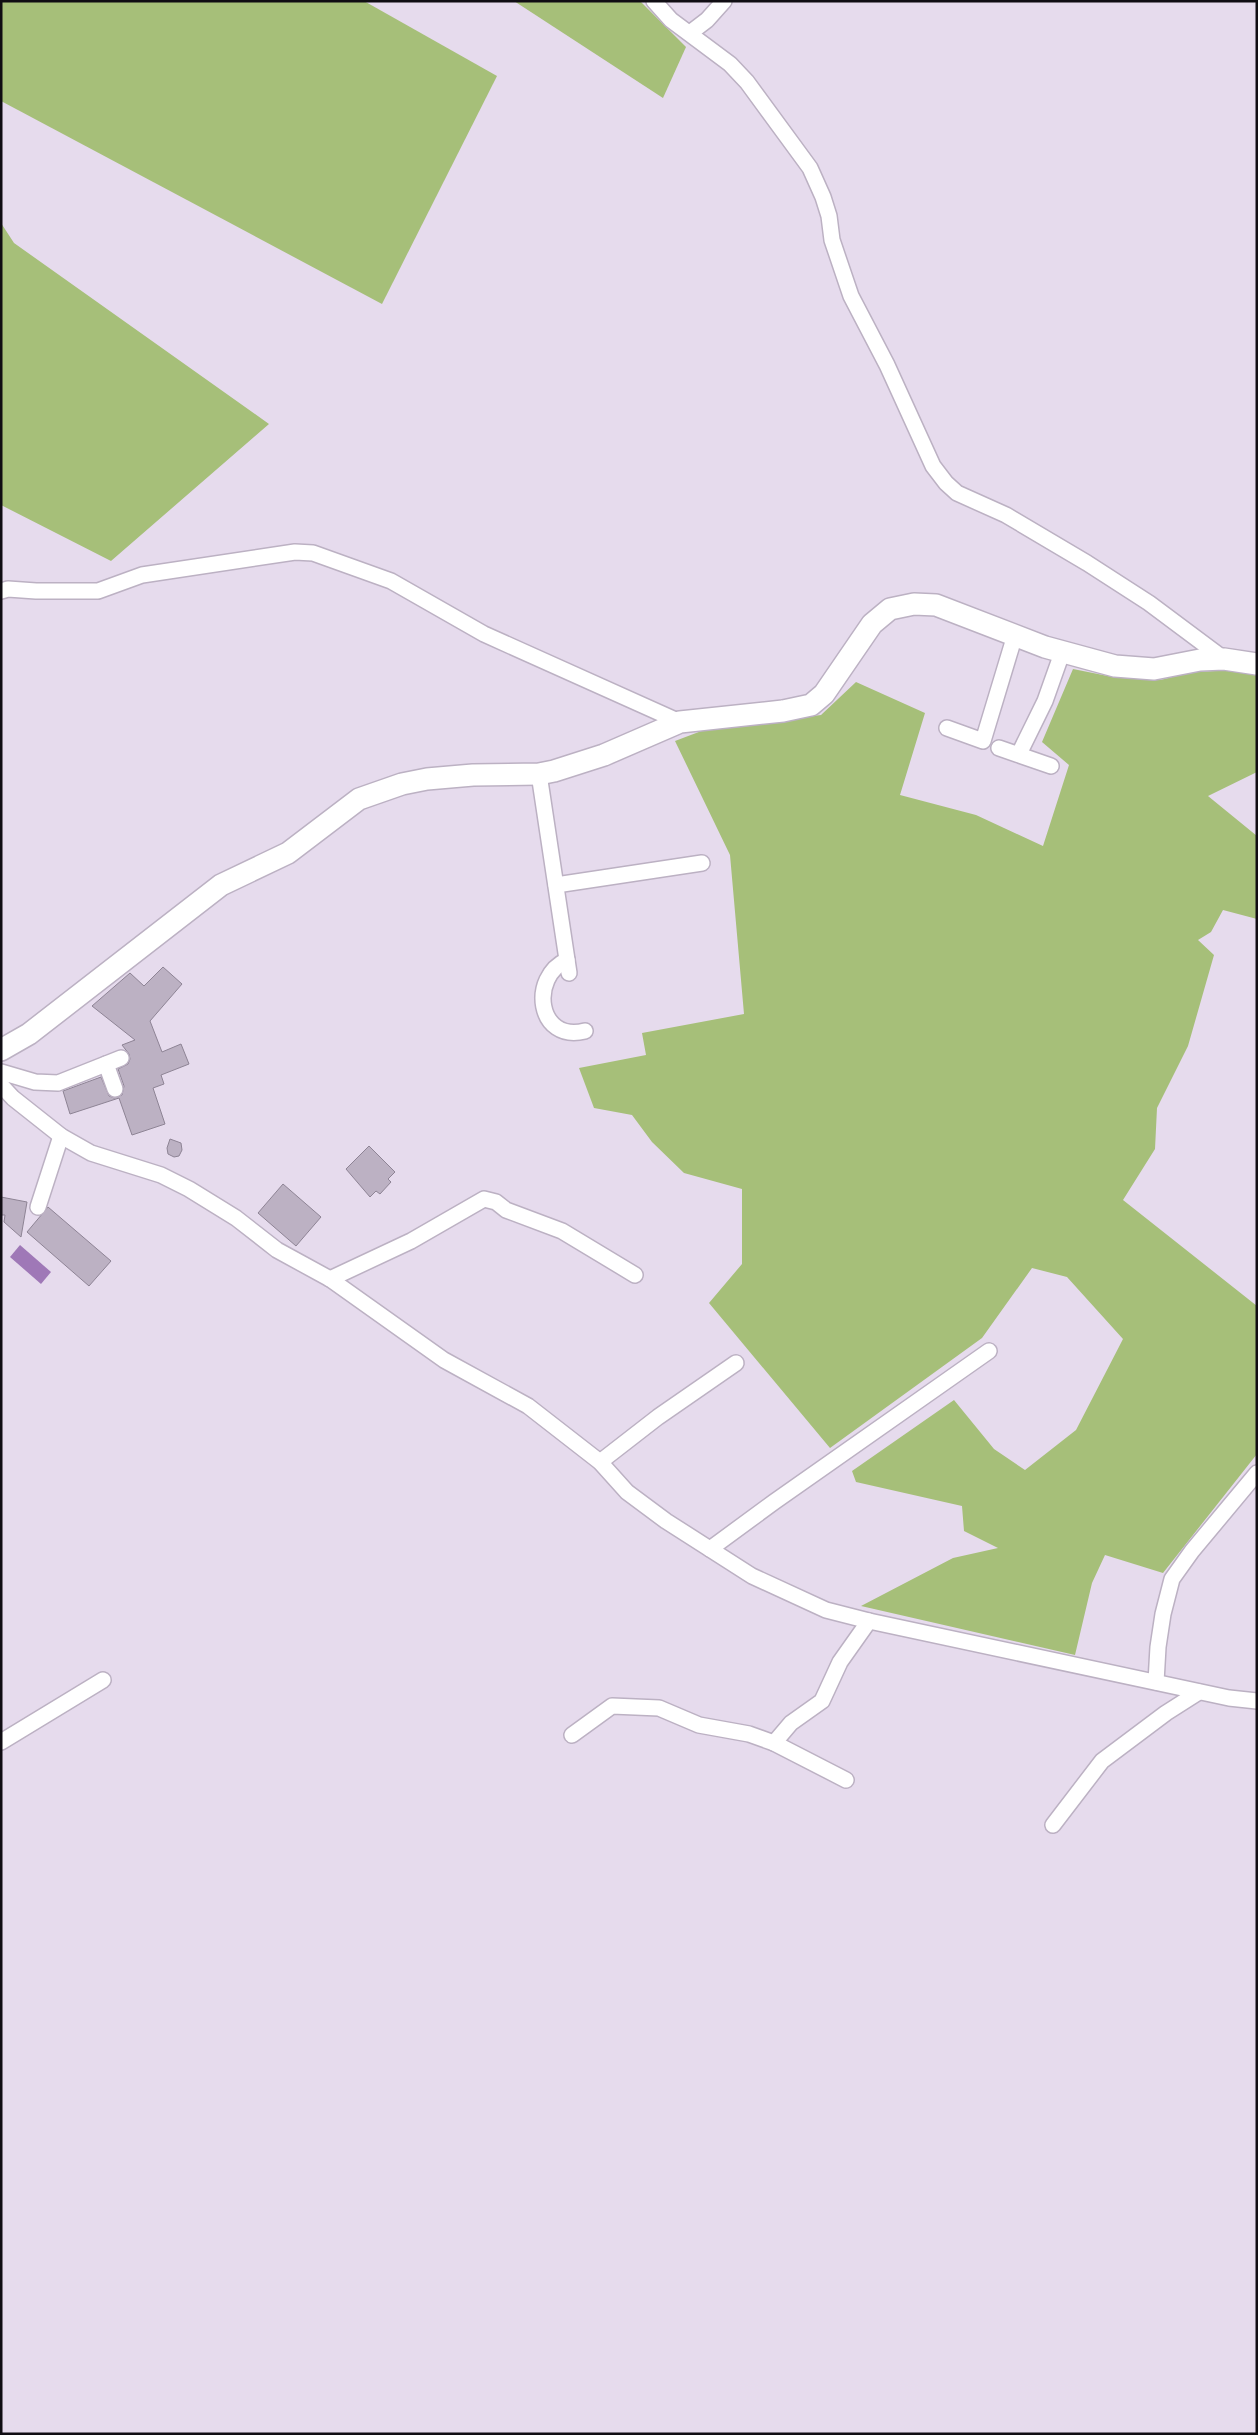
<svg xmlns="http://www.w3.org/2000/svg" width="1258" height="2435" font-family="Roboto,sans-serif">
<rect width="100%" height="100%" fill="#e6dbed"/>
<g fill="#a6bf79">
<polygon points="1,1 364,1 497,76 382,304 1,101"/>
<polygon points="514,1 640,1 686,47 663,98"/>
<polygon points="1,223 14,243 269,424 111,561 1,505"/>
<polygon points="1073,669 1113,677 1160,680 1193,672 1237,670 1257,674 1257,772 1208,796 1257,836 1257,919 1223,910 1211,932 1198,940 1214,955 1188,1046 1157,1108 1155,1149 1123,1200 1257,1306 1257,1454 1163,1573 1105,1555 1092,1583 1075,1655 861,1606 953,1558 998,1548 964,1531 962,1506 856,1482 852,1471 954,1400 994,1449 1025,1470 1076,1430 1123,1339 1067,1277 1032,1268 982,1338 830,1448 709,1303 742,1264 742,1189 684,1173 652,1142 632,1115 594,1108 579,1068 646,1055 642,1033 744,1014 730,855 675,741 704,730 821,715 856,682 925,713 900,795 976,815 1043,846 1069,765 1042,742"/>
</g>
<polygon fill="#9f78b7" points="20,1245 51,1272 41,1284 10,1257"/>
<g fill="#bcb1c3" stroke="#8e8495">
<polygon points="163,967 182,984 150,1021 162,1052 181,1044 189,1064 161,1075 164,1084 153,1088 165,1124 132,1135 119,1098 70,1114 63,1091 101,1077 109,1096 114,1098 122,1095 124,1086 118,1069 128,1064 130,1059 129,1054 122,1045 135,1040 92,1006 130,973 144,986"/>
<polygon points="170,1139 181,1143 182,1150 179,1156 174,1157 168,1154 167,1148"/>
<polygon points="369,1146 395,1172 388,1179 391,1182 380,1194 376,1191 370,1197 346,1169"/>
<polygon points="283,1184 321,1217 296,1246 258,1213"/>
<polygon points="1,1197 27,1202 21,1237 4,1222 5,1215 1,1215"/>
<polygon points="48,1207 111,1261 89,1286 27,1232"/>
</g>
<g fill="none" stroke-linecap="round" stroke-linejoin="round">
<defs>
<g id="street">
<polyline points="654,1 671,20 730,64 747,82 810,168 823,197 829,216 832,240 851,296 887,365 933,466 946,483 957,493 1006,515 1087,563 1149,603 1224,659"/>
<polyline points="690,33 707,20 724,1"/>
<polyline points="1,591 8,589 36,591 98,591 142,575 295,552 313,553 391,581 484,634 680,722"/>
<polyline points="947,728 983,741 1015,635"/>
<polyline points="999,748 1051,766"/>
<polyline points="1019,754 1045,701 1062,653"/>
<polyline points="539,774 569,973"/>
<polyline points="556,885 702,863"/>
<path d="M567,960C529,977 537,1043 585,1031"/>
<polyline points="106,1064 115,1089"/>
<polyline points="1,1072 35,1082 58,1083 121,1058"/>
<polyline points="1,1085 13,1098 61,1136 91,1153 161,1175 189,1189 236,1218 277,1250 330,1279 444,1360 528,1406 600,1462 627,1492 666,1521 752,1576 826,1610 869,1621 1229,1698 1257,1701"/>
<polyline points="38,1207 61,1136"/>
<polyline points="330,1279 411,1241 484,1199 496,1202 506,1210 562,1231 635,1275"/>
<polyline points="600,1462 658,1417 736,1363"/>
<polyline points="710,1549 774,1502 989,1351"/>
<polyline points="1156,1682 1158,1647 1163,1614 1172,1579 1192,1551 1257,1473"/>
<polyline points="572,1735 612,1706 659,1708 699,1725 749,1734 774,1743"/>
<polyline points="1,1742 103,1680"/>
<polyline points="846,1780 774,1743 791,1723 822,1701 840,1662 869,1621"/>
<polyline points="1053,1825 1102,1761 1166,1713 1199,1692"/>
</g>
<polyline id="secondary" points="1,1050 29,1034 221,885 288,853 359,799 402,784 427,779 473,775 539,774 554,771 604,755 680,722 783,711 811,705 824,694 872,624 890,609 914,604 936,605 1045,647 1115,666 1154,669 1200,660 1224,659 1257,664"/>
</defs>
<use href="#street" stroke="#bcb1c3" stroke-width="18"/>
<use href="#secondary" stroke="#bcb1c3" stroke-width="24"/>
<use href="#street" stroke="#fff" stroke-width="15"/>
<use href="#secondary" stroke="#fff" stroke-width="21"/>
</g>
<rect width="1258" height="2435" fill="none" stroke="#100d13" stroke-width="5"/>
</svg>
